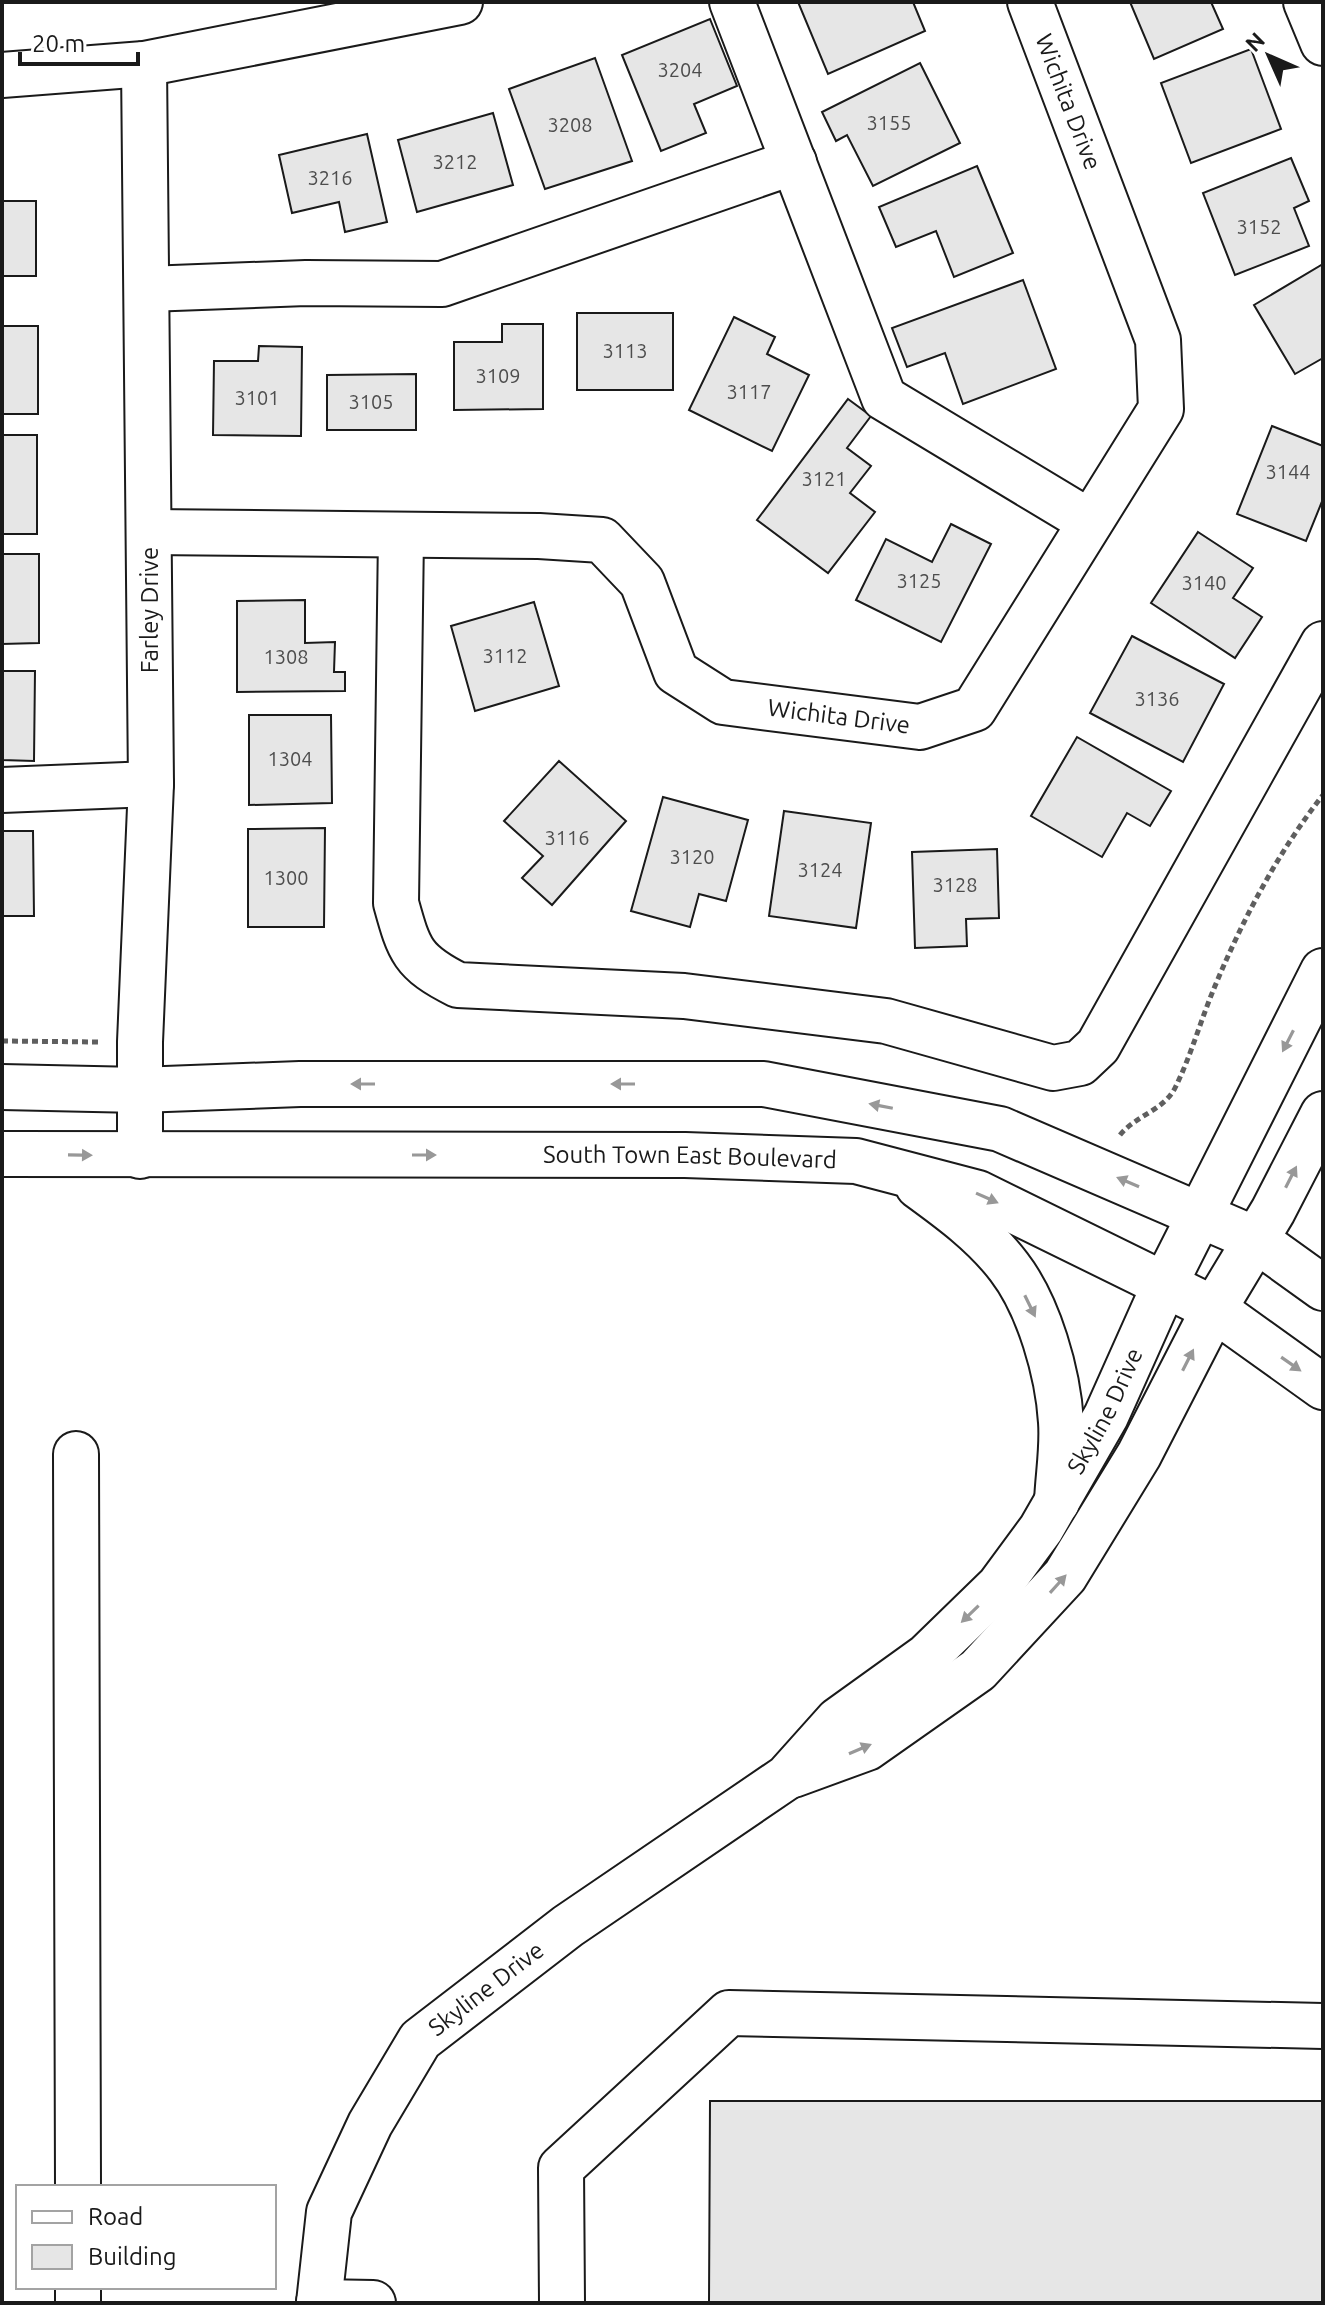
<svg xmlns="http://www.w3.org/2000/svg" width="1325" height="2305" font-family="Ubuntu,sans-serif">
<rect width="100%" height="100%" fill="#fff"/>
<g fill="#e6e6e6" stroke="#1a1a1a" stroke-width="2">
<polygon points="798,2 913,2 925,31 828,74"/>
<polygon points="1130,2 1211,2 1223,29 1154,59"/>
<polygon points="710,19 737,86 694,104 706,133 661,151 622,55"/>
<polygon points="1251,49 1281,129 1191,163 1161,83"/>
<polygon points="595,58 632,161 545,189 509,89"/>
<polygon points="920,63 960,143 873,186 847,135 836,141 822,112"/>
<polygon points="493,113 513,185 417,212 398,140"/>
<polygon points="367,134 387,222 345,232 339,202 292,213 279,155"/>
<polygon points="1291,158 1309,201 1294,208 1309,246 1235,275 1203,193"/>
<polygon points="977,166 1013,253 954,277 936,231 896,247 879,207"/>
<rect x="2" y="201" width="34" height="75"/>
<polygon points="1323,264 1323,358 1295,374 1254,305"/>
<polygon points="1023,280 1056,369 963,404 945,353 907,367 892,328"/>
<rect x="577" y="313" width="96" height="77"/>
<polygon points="734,317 775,337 767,354 809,375 772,451 689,410"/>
<polygon points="502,324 543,324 543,409 454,410 454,342 502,342"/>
<rect x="2" y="326" width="36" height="88"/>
<polygon points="259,346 302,347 301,436 213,435 214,361 258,361"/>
<polygon points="416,374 416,430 327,430 327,375"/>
<polygon points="848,399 871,416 847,448 871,466 850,493 875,512 828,573 757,520"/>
<polygon points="1272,426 1323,446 1323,499 1306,541 1237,514"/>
<rect x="2" y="435" width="35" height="99"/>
<polygon points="951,524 991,544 941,642 856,600 886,539 932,562"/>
<polygon points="1198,532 1253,568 1233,598 1262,617 1235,658 1151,603"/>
<polygon points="2,554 39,554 39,643 2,644"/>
<polygon points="305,600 305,643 335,642 334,672 345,672 345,691 237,692 237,601"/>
<polygon points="534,602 559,686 475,711 451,626"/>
<polygon points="1132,636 1224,684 1183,762 1090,713"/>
<polygon points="2,671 35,671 34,761 2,760"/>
<polygon points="249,715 331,715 332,803 249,805"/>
<polygon points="1077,737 1171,791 1150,826 1127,813 1102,857 1031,816"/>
<polygon points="559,761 626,821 552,905 522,878 543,856 504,821"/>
<polygon points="663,797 748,820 726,901 699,894 690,927 631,911"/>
<polygon points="784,811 871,823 856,928 769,916"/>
<polygon points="325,828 324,927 248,927 248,829"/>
<polygon points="2,831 33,831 34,916 2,916"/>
<polygon points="997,849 999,918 966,919 967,946 915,948 912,852"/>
<polygon points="710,2101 1323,2101 1323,2303 709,2303"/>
</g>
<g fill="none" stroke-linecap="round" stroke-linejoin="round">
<defs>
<g id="minor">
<polyline points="732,2 884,398 1090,522"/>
<polyline points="1306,2 1323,43"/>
<polyline points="2,75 144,64 460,2"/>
<polyline points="147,289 306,283 442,284 794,162"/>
<path id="s1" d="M149,532L539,536L602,540L642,582L676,672L723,702L920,727L974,709L1161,409L1158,340L1030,2"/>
<path d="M401,535L396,903C409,950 412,962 458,985L684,996L886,1021L1053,1068L1080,1063L1098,1046L1323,644"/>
<polyline points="2,790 151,784"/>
<polyline points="140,1156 140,1042 151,784 144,64"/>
<polyline points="76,1454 78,2187"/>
<polyline points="793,1775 867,1748 978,1670 1065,1576 1139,1455 1214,1309"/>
<polyline points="78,2287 78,2303"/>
<polyline points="319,2302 373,2303"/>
<path id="s2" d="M319,2303L329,2212L370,2124L420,2040L568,1926L787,1777L838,1720L927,1656L999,1586L1041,1529L1106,1416L1165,1284"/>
<polyline points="562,2303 561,2168 729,2013 1323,2026"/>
</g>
<g id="major">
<polyline points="2,1087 139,1090 300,1084 764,1084 1000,1129 1255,1239 1323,1288"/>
<path id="s3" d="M2,1154L685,1155L856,1161L978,1193L1214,1309L1323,1387"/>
<path d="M918,1186C951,1210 984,1234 1009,1267C1039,1306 1058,1373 1061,1422C1063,1448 1058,1476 1057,1502"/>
<polyline points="1165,1284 1323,971"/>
<polyline points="1214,1309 1273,1211 1323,1114"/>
</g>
</defs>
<use href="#minor" stroke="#1a1a1a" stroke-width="48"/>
<use href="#major" stroke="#1a1a1a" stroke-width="48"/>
<g stroke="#5f5f5f" stroke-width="5" stroke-dasharray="6 4" stroke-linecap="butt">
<polyline points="2,1041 100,1042"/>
<path d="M1120,1135C1135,1116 1164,1110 1175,1088C1191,1056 1201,1019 1215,986C1243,919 1278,852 1323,795"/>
</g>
<use href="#minor" stroke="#fff" stroke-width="44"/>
<use href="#major" stroke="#fff" stroke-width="44"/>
</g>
<defs><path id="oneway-solid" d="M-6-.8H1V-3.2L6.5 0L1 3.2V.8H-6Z" transform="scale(2)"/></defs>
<g fill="#989898">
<use href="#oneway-solid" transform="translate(1288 1041) rotate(117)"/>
<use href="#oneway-solid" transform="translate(363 1084) rotate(180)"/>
<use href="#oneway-solid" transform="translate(623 1084) rotate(180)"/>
<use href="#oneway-solid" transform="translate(881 1106) rotate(-169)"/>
<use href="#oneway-solid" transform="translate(80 1155) rotate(1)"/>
<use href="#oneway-solid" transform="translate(424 1155)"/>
<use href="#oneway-solid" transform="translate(1291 1177) rotate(-63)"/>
<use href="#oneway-solid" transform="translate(1128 1182) rotate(-157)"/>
<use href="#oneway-solid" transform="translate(987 1198) rotate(24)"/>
<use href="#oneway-solid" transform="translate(1030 1306) rotate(64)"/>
<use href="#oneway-solid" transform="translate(1188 1360) rotate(-63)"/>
<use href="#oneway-solid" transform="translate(1291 1364) rotate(35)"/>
<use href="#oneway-solid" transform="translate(1058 1584) rotate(-48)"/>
<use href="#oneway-solid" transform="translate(970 1614) rotate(136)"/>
<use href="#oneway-solid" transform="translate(860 1749) rotate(-23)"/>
</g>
<g text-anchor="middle" stroke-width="6" stroke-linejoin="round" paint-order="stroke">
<g font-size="20" fill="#4d4d4d">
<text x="680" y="77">3204</text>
<text x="889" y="130">3155</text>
<text x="570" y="132">3208</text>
<text x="455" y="169">3212</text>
<text x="330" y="185">3216</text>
<text x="1259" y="234">3152</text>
<text x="625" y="358">3113</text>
<text x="498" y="383">3109</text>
<text x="749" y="399">3117</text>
<text x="257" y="405">3101</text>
<text x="371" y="409">3105</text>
<text x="1288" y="479">3144</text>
<text x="824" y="486">3121</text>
<text x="919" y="588">3125</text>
<text x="1204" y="590">3140</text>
<text x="505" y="663">3112</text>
<text x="286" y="664">1308</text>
<text x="1157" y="706">3136</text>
<text x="290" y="766">1304</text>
<text x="567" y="845">3116</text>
<text x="692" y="864">3120</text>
<text x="820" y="877">3124</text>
<text x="286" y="885">1300</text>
<text x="955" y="892">3128</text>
</g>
<g font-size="24" fill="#1a1a1a" stroke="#fff">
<text transform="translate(1068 102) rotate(69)" y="8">Wichita Drive</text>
<text transform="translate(150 610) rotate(-90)" y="8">Farley Drive</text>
<text dy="8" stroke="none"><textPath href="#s1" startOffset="780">Wichita Drive</textPath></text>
<text dy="8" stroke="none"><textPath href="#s3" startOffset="688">South Town East Boulevard</textPath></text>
<text dy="8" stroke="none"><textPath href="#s2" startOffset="1230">Skyline Drive</textPath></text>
<text dy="8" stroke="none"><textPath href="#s2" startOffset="370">Skyline Drive</textPath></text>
</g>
</g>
<rect width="1325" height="2305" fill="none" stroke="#1a1a1a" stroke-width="8"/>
<rect x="16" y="2185" width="260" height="104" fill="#ffffff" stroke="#a3a3a3" stroke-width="2"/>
<rect x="32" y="2211" width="40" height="12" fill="#ffffff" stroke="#a3a3a3" stroke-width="2"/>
<text x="88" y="2225" font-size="24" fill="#1a1a1a">Road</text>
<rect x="32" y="2245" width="40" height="24" fill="#e6e6e6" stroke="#a3a3a3" stroke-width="2"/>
<text x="88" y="2265" font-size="24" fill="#1a1a1a">Building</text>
<g transform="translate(1269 56) rotate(315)" stroke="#ffffff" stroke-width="6" paint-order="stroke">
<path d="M0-6L14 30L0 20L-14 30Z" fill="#1a1a1a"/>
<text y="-12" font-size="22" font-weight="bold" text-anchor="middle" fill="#1a1a1a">N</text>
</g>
<path d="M20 52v12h118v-12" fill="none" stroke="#1a1a1a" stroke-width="4"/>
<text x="32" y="52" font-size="24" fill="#1a1a1a" stroke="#ffffff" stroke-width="6" paint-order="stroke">20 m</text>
</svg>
